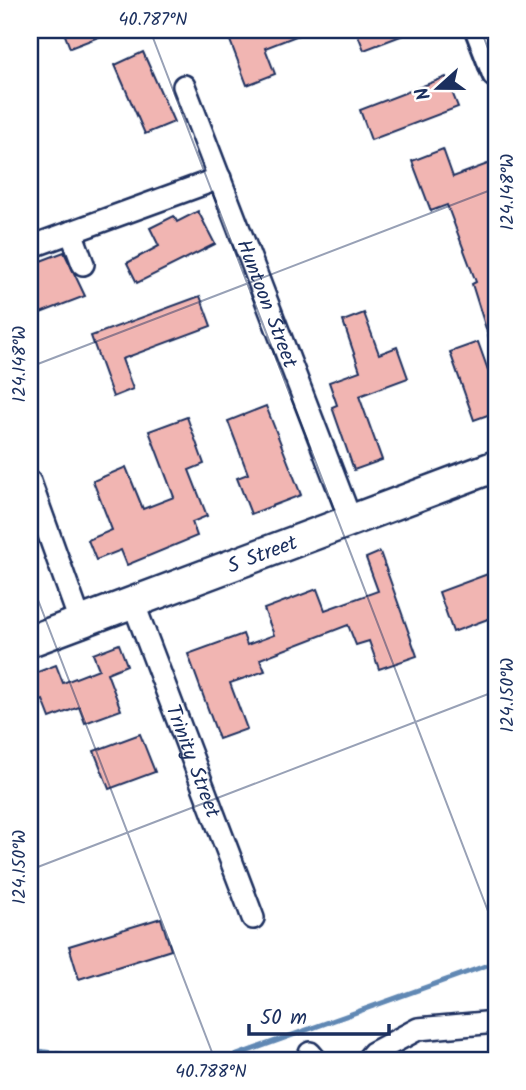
<svg xmlns="http://www.w3.org/2000/svg" width="526" height="1090" font-family="Kalam,sans-serif">
<rect width="100%" height="100%" fill="#fff"/>
<filter id="ink" filterUnits="userSpaceOnUse"><feTurbulence type="fractalNoise" baseFrequency=".0143" numOctaves="2"/><feDisplacementMap in="SourceGraphic" scale="14" xChannelSelector="R" yChannelSelector="G"/><feConvolveMatrix kernelMatrix="1 2 1 2 8 2 1 2 1" color-interpolation-filters="sRGB"/></filter>
<g filter="url(#ink)">
<g fill="none" stroke-linecap="round" stroke-linejoin="round">
<g stroke="#6188b4" stroke-width="5">
<polyline points="30,1050 106,1060"/>
<polyline points="223,1060 496,962"/>
</g>
</g>
<g fill="#f1b5b2" stroke="#1b2f5e" stroke-width="2">
<polygon points="63,30 114,30 114,31 70,48"/>
<polygon points="226,30 309,30 309,31 265,48 275,74 247,85"/>
<polygon points="356,30 414,30 414,31 364,50"/>
<polygon points="143,52 174,122 145,134 115,65"/>
<polygon points="446,77 458,107 371,140 360,110"/>
<polygon points="443,149 453,177 490,163 496,179 496,350 493,351 472,284 476,282 447,205 431,211 412,161"/>
<polygon points="198,211 215,244 137,283 127,263 159,246 150,228 174,216 177,222"/>
<polygon points="64,252 85,296 30,317 30,265"/>
<polygon points="200,296 211,326 122,359 133,389 113,397 91,336"/>
<polygon points="364,313 379,354 397,347 408,378 359,396 382,460 354,470 332,407 337,405 329,382 360,371 343,321"/>
<polygon points="478,342 493,384 496,383 496,412 474,420 450,352"/>
<polygon points="266,406 301,495 251,514 237,478 248,474 228,421"/>
<polygon points="187,417 204,464 189,470 207,516 192,522 197,536 127,565 121,550 96,560 88,540 112,530 93,481 126,467 143,509 174,497 149,431"/>
<polygon points="380,552 417,656 379,669 369,641 356,645 348,625 260,659 265,671 230,683 247,729 219,739 188,654 243,634 247,645 274,635 264,609 317,589 325,610 378,591 366,558"/>
<polygon points="496,571 496,616 453,632 439,592"/>
<polygon points="119,644 127,665 107,673 121,710 85,723 79,707 50,718 43,700 30,705 30,675 56,665 63,683 99,669 93,654"/>
<polygon points="140,734 155,772 109,789 94,751"/>
<polygon points="161,918 171,950 79,979 69,946"/>
</g>
<g fill="none" stroke-linecap="round" stroke-linejoin="round">
<defs>
<g id="minor">
<path id="s1" d="M184,86L351,521"/>
<polyline points="71,232 83,264"/>
<polyline points="33,246 220,178"/>
<polyline points="30,482 80,621"/>
<path id="s2" d="M133,602L253,918"/>
<polyline points="310,1053 316,1060"/>
<polyline points="367,1060 373,1053 418,1029 496,1022"/>
</g>
<polyline id="tertiary" points="479,30 496,74"/>
<g id="secondary">
<path id="s3" d="M30,641L496,466"/>
</g>
</defs>
<use href="#minor" stroke="#1b2f5e" stroke-width="26"/>
<use href="#tertiary" stroke="#1b2f5e" stroke-width="32"/>
<use href="#secondary" stroke="#1b2f5e" stroke-width="35"/>
<use href="#minor" stroke="#fff" stroke-width="21"/>
<use href="#tertiary" stroke="#fff" stroke-width="26"/>
<use href="#secondary" stroke="#fff" stroke-width="30"/>
</g>
</g>
<path fill="none" stroke="#1b2f5e" stroke-width="2" stroke-opacity="0.45" d="M150,30L496,932M481,30L496,70M30,367L496,188M30,579L215,1060M30,870L496,691"/>
<g text-anchor="middle" stroke-width="5" stroke-linejoin="round" paint-order="stroke">
<g font-size="21" fill="#1b2f5e" stroke="#fff">
<text dy="7" stroke="none"><textPath href="#s1" startOffset="233">Huntoon Street</textPath></text>
<text dy="7" stroke="none"><textPath href="#s3" startOffset="248">S Street</textPath></text>
<text dy="7" stroke="none"><textPath href="#s2" startOffset="170">Trinity Street</textPath></text>
</g>
</g>
<rect width="526" height="1090" fill="none" stroke="#fff" stroke-width="77"/>
<g transform="translate(438 88) rotate(249)" stroke="#ffffff" stroke-width="5" paint-order="stroke">
<path d="M0-5L12 26L0 18L-12 26Z" fill="#1b2f5e"/>
<text y="-10" font-size="19" font-weight="bold" text-anchor="middle" fill="#1b2f5e">N</text>
</g>
<path d="M249 1024v10h140v-10" fill="none" stroke="#1b2f5e" stroke-width="3.5"/>
<text x="260" y="1024" font-size="21" fill="#1b2f5e" stroke="#ffffff" stroke-width="5" paint-order="stroke">50 m</text>
<rect x="38" y="38" width="450" height="1014" fill="none" stroke="#1b2f5e" stroke-width="2.5"/>
<g font-size="18" text-anchor="middle" fill="#1b2f5e">
<text x="153" y="25">40.787°N</text>
<text transform="translate(507 192) rotate(-90)" y="6">124.148°W</text>
<text transform="translate(19 364) rotate(-90)" y="6">124.148°W</text>
<text transform="translate(507 695) rotate(-90)" y="6">124.150°W</text>
<text transform="translate(19 867) rotate(-90)" y="6">124.150°W</text>
<text x="211" y="1077">40.788°N</text>
</g>
</svg>
